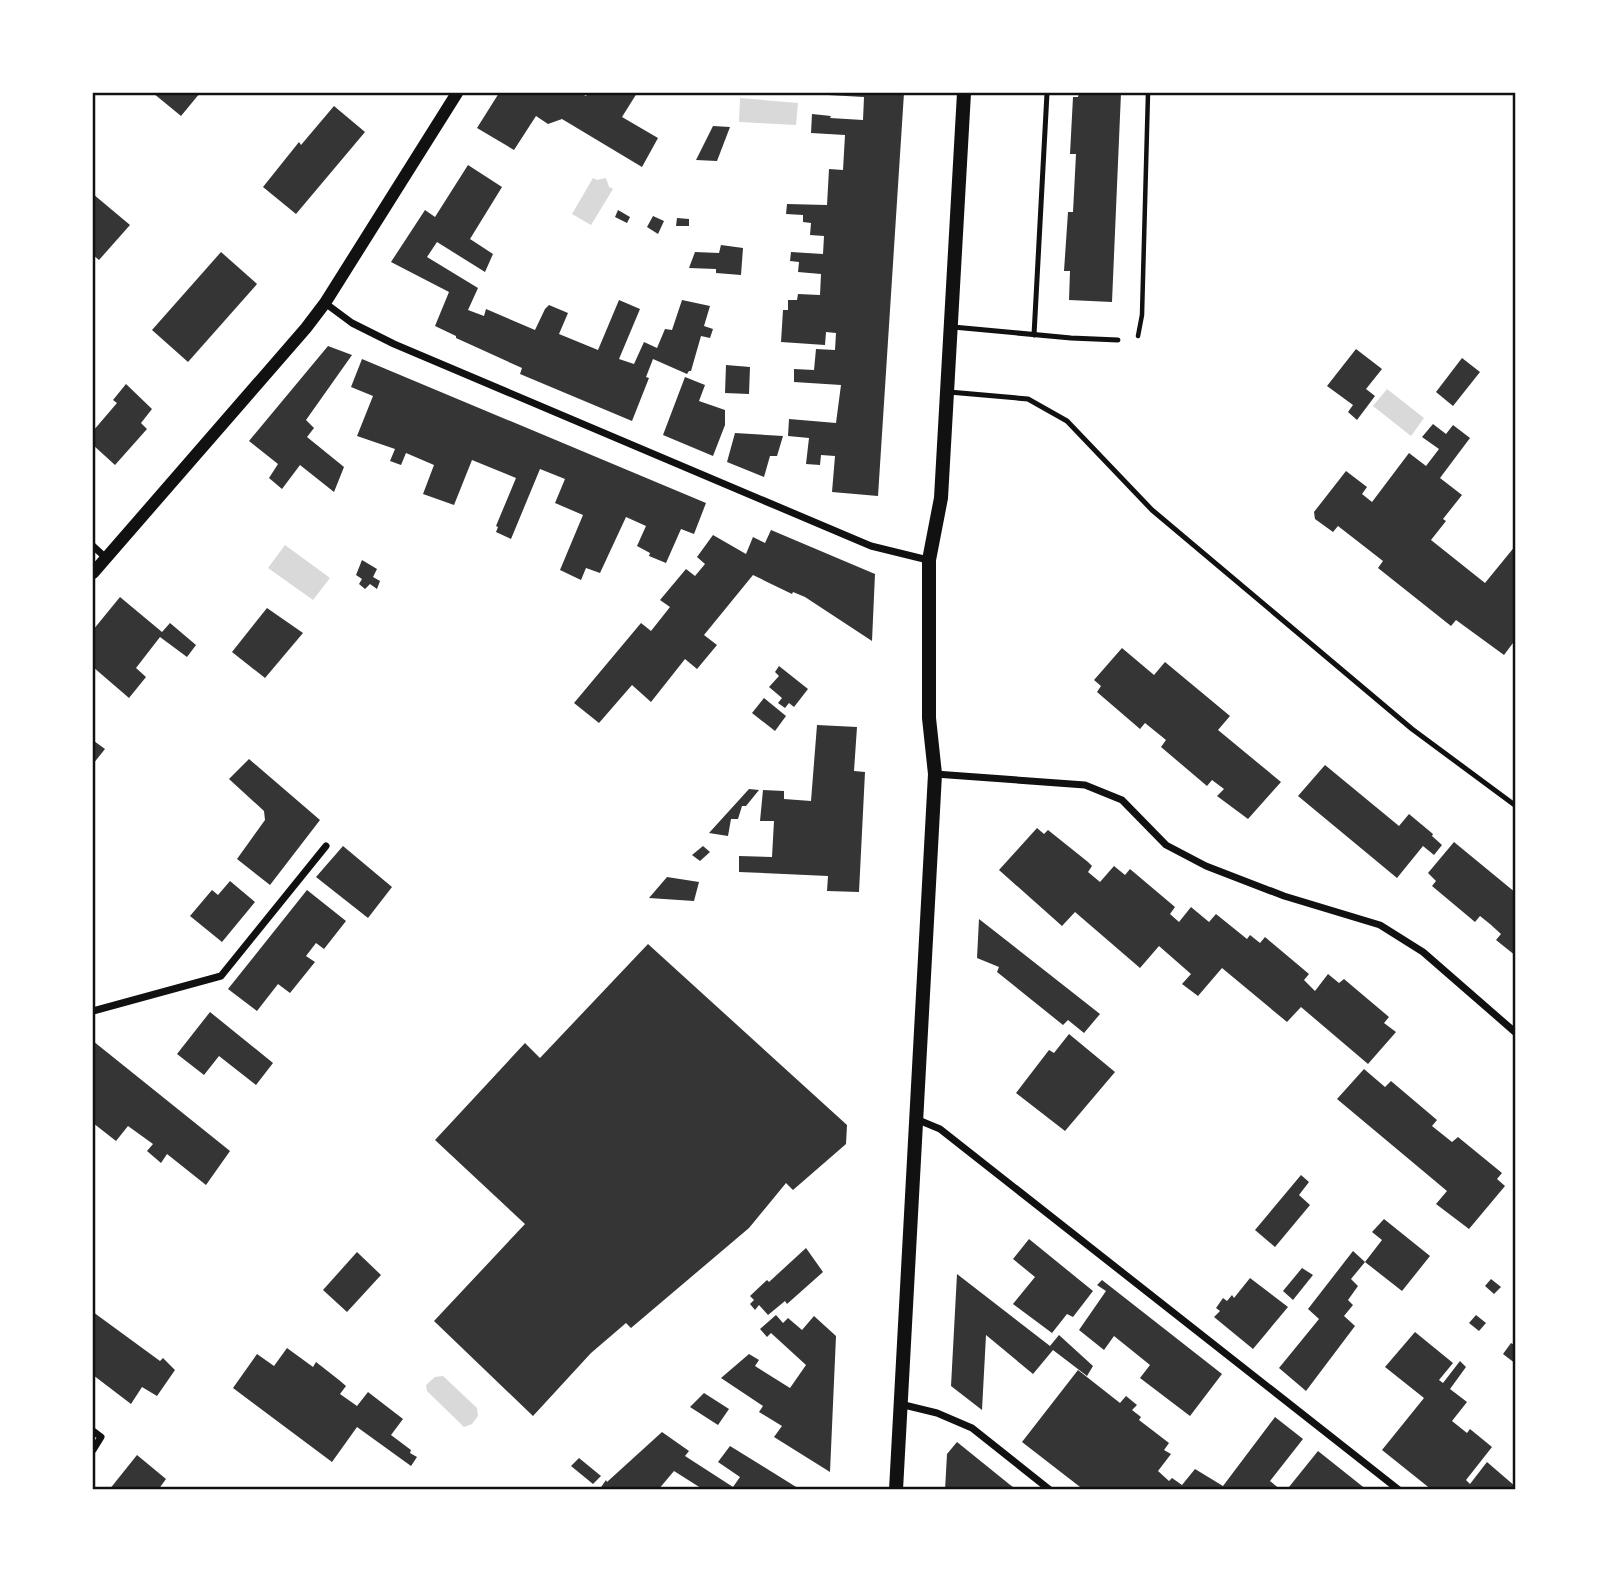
<svg xmlns="http://www.w3.org/2000/svg" width="1609" height="1583" font-family="'DejaVu Sans',sans-serif">
<rect width="100%" height="100%" fill="#fff"/>
<g fill="#d9d9d9">
<polygon points="740,98 798,103 796,125 739,122"/>
<polygon points="593,178 597,180 606,178 609,187 613,189 591,225 572,214"/>
<polygon points="1387,389 1424,418 1411,436 1373,406"/>
<polygon points="285,545 330,578 313,600 268,568"/>
<polygon points="443,1376 477,1408 478,1416 472,1424 464,1427 427,1391 426,1385 435,1377"/>
</g>
<g fill="#353535">
<polygon points="153,93 200,93 181,116"/>
<polygon points="499,93 580,93 586,96 588,93 637,93 622,117 658,138 642,167 562,119 548,124 536,116 514,150 477,128"/>
<polygon points="828,93 904,93 878,496 832,492 835,456 821,455 820,465 806,464 809,438 788,436 789,419 836,423 841,385 794,382 794,369 814,370 816,349 835,350 836,333 826,332 825,345 781,342 783,310 788,310 788,300 797,300 798,294 820,295 821,274 798,272 799,262 790,261 791,252 823,254 824,236 810,235 811,223 803,222 803,215 786,214 787,204 827,205 829,169 843,170 845,135 811,133 812,114 831,116 830,118 863,120 864,97 828,95"/>
<polygon points="1079,93 1121,93 1112,302 1069,300 1070,271 1064,271 1068,212 1073,212 1076,154 1070,154 1073,97 1078,97"/>
<polygon points="334,106 365,132 296,214 263,187 299,142 301,145"/>
<polygon points="713,126 730,127 717,161 696,160"/>
<polygon points="468,165 502,187 470,239 493,254 485,272 437,242 427,257 478,288 468,310 484,316 486,309 535,330 545,309 549,305 568,313 559,334 598,350 619,300 640,309 619,359 634,364 644,342 657,348 665,329 672,330 682,300 710,306 704,326 713,329 710,338 701,336 691,371 689,371 687,374 653,359 646,377 649,378 632,421 520,374 522,368 456,338 456,336 435,326 449,292 391,262 425,210 435,217"/>
<polygon points="93,194 130,225 99,260 93,255"/>
<polygon points="618,210 630,217 627,223 615,217"/>
<polygon points="653,216 664,221 658,234 647,227"/>
<polygon points="677,218 689,219 689,226 676,226"/>
<polygon points="721,245 743,248 741,275 716,273 716,269 689,268 695,252 719,253"/>
<polygon points="221,252 257,284 188,362 152,330"/>
<polygon points="328,346 352,355 306,420 314,428 307,437 344,467 334,492 300,465 282,489 269,478 278,464 249,441"/>
<polygon points="1356,349 1382,369 1366,389 1375,396 1357,420 1348,412 1353,405 1327,386"/>
<polygon points="1462,358 1480,372 1453,406 1436,392"/>
<polygon points="362,359 706,503 694,534 681,529 666,563 649,556 650,553 637,546 646,526 626,517 600,573 586,568 581,580 560,570 583,515 555,503 565,479 540,469 511,539 496,532 498,527 496,526 516,478 472,460 454,505 423,494 434,465 406,453 401,465 390,461 395,449 357,436 373,396 351,387"/>
<polygon points="726,365 750,367 749,394 725,393"/>
<polygon points="685,377 705,385 699,401 725,410 725,425 713,456 663,435"/>
<polygon points="126,384 152,409 141,423 147,429 115,465 93,445 93,431 117,403 113,400"/>
<polygon points="1433,424 1446,434 1453,425 1470,438 1440,478 1462,495 1443,519 1446,521 1431,540 1485,583 1516,545 1516,639 1504,655 1456,620 1451,626 1378,568 1383,561 1338,526 1333,532 1315,519 1314,512 1346,471 1367,487 1362,494 1372,502 1409,453 1426,466 1439,449 1422,437"/>
<polygon points="735,433 783,436 777,456 770,456 764,477 727,462"/>
<polygon points="771,530 875,574 872,641 805,597 793,592 792,594 753,575 704,635 717,645 697,669 685,659 651,702 632,685 599,723 574,703 641,623 651,631 670,607 660,600 686,569 695,576 705,564 697,557 713,535 746,554 753,537 765,543"/>
<polygon points="362,560 377,569 373,577 380,581 377,589 370,584 365,589 359,584 362,579 356,575"/>
<polygon points="120,597 162,632 170,623 196,645 187,657 160,637 136,668 146,677 129,698 93,667 93,630"/>
<polygon points="267,608 303,633 265,678 232,652"/>
<polygon points="1122,648 1154,675 1165,662 1230,716 1218,730 1281,782 1248,819 1217,796 1224,789 1212,780 1207,786 1161,747 1166,740 1145,723 1140,729 1097,692 1101,686 1094,680"/>
<polygon points="779,666 808,689 794,707 789,703 785,708 778,703 782,698 769,687 779,676 775,672"/>
<polygon points="764,698 786,716 775,731 752,713"/>
<polygon points="817,725 857,727 854,771 865,772 859,892 827,891 828,876 739,872 739,856 772,857 774,821 760,821 763,790 784,791 784,799 811,801"/>
<polygon points="94,741 105,749 93,764 93,743"/>
<polygon points="249,759 320,820 270,885 237,859 265,820 264,811 229,779"/>
<polygon points="1325,765 1399,826 1409,814 1433,834 1432,836 1442,845 1434,855 1423,846 1397,878 1298,796"/>
<polygon points="749,789 759,790 746,806 742,806 738,819 731,819 728,836 709,833"/>
<polygon points="1037,828 1044,834 1048,830 1088,862 1092,866 1088,872 1100,882 1114,866 1125,875 1130,869 1175,907 1170,914 1179,922 1191,907 1209,922 1216,914 1247,939 1250,935 1260,943 1265,937 1309,974 1304,980 1315,991 1328,974 1339,983 1344,979 1389,1017 1384,1023 1396,1032 1368,1064 1301,1007 1287,1022 1222,968 1198,996 1182,984 1191,974 1159,946 1140,968 1075,912 1062,926 999,870"/>
<polygon points="1454,842 1516,893 1516,956 1496,940 1501,934 1490,924 1480,916 1475,922 1432,886 1436,881 1428,873"/>
<polygon points="343,846 392,887 368,918 316,877"/>
<polygon points="703,846 710,852 700,861 692,855"/>
<polygon points="667,877 699,882 694,901 649,898"/>
<polygon points="230,881 255,902 222,942 190,916 212,890 218,895"/>
<polygon points="307,890 346,921 324,949 316,943 306,956 315,962 290,993 278,984 257,1011 228,989"/>
<polygon points="979,919 1100,1014 1084,1033 1068,1020 1063,1025 997,972 999,967 977,958"/>
<polygon points="648,944 847,1125 846,1144 793,1190 786,1183 749,1228 631,1328 626,1323 591,1353 533,1416 434,1321 525,1224 435,1140 525,1043 540,1058"/>
<polygon points="210,1012 273,1063 256,1085 219,1056 204,1075 177,1054"/>
<polygon points="1069,1034 1115,1072 1065,1131 1016,1093 1049,1050 1054,1053"/>
<polygon points="93,1041 230,1151 206,1185 167,1154 161,1163 147,1151 153,1144 128,1126 116,1141 93,1123"/>
<polygon points="1364,1069 1385,1087 1391,1081 1437,1120 1432,1126 1452,1142 1458,1137 1502,1173 1497,1179 1505,1186 1469,1229 1436,1204 1447,1191 1337,1099"/>
<polygon points="1301,1175 1309,1182 1299,1195 1310,1205 1275,1247 1255,1230"/>
<polygon points="1384,1219 1430,1256 1402,1291 1365,1262 1351,1279 1358,1286 1348,1300 1353,1305 1344,1316 1355,1326 1306,1391 1279,1368 1319,1319 1308,1309 1353,1251 1365,1262 1382,1240 1372,1232"/>
<polygon points="1029,1239 1093,1291 1073,1317 1067,1314 1052,1333 1013,1304 1035,1277 1013,1259"/>
<polygon points="806,1248 823,1272 787,1304 785,1301 768,1315 759,1305 755,1310 750,1304 754,1300 750,1296 767,1280 769,1282"/>
<polygon points="357,1252 381,1275 347,1312 323,1290"/>
<polygon points="1302,1268 1313,1275 1293,1300 1283,1291"/>
<polygon points="957,1274 1050,1346 1059,1335 1093,1366 1087,1376 1053,1350 1033,1374 986,1335 982,1410 951,1386"/>
<polygon points="1250,1278 1288,1307 1253,1349 1214,1317 1220,1311 1216,1308 1223,1298 1227,1301 1232,1295 1234,1298"/>
<polygon points="1491,1279 1501,1287 1494,1294 1485,1286"/>
<polygon points="1102,1280 1222,1374 1190,1416 1140,1378 1150,1365 1114,1336 1104,1350 1079,1330 1106,1291 1097,1285"/>
<polygon points="93,1312 160,1361 163,1358 175,1370 157,1396 142,1387 131,1404 93,1375"/>
<polygon points="776,1315 783,1323 788,1318 802,1330 814,1316 836,1336 830,1472 774,1437 782,1426 759,1412 763,1406 721,1378 749,1354 759,1360 755,1366 790,1388 806,1365 771,1333 767,1337 760,1329"/>
<polygon points="1476,1315 1486,1323 1479,1331 1469,1323"/>
<polygon points="1415,1332 1453,1363 1439,1380 1443,1383 1460,1361 1466,1367 1450,1389 1467,1402 1452,1421 1467,1433 1470,1429 1492,1447 1466,1480 1470,1484 1487,1462 1516,1487 1516,1490 1432,1490 1382,1450 1424,1398 1385,1367"/>
<polygon points="1511,1343 1516,1346 1516,1364 1503,1354"/>
<polygon points="287,1348 313,1367 316,1362 339,1380 346,1386 340,1394 357,1406 368,1392 403,1419 391,1435 411,1450 410,1453 417,1457 411,1466 357,1427 332,1462 233,1388 257,1354 274,1366"/>
<polygon points="1078,1370 1120,1403 1126,1396 1137,1405 1132,1410 1141,1417 1139,1420 1169,1443 1164,1450 1171,1454 1158,1471 1169,1481 1172,1478 1182,1485 1195,1469 1223,1486 1275,1417 1303,1439 1270,1481 1281,1490 1084,1490 1022,1442"/>
<polygon points="704,1393 729,1409 718,1425 690,1407"/>
<polygon points="662,1432 689,1451 685,1456 733,1487 740,1477 718,1462 730,1446 801,1490 704,1490 674,1471 658,1490 599,1490 606,1480 607,1482"/>
<polygon points="957,1442 1009,1484 1017,1490 945,1490 947,1454"/>
<polygon points="1318,1451 1367,1490 1294,1490 1289,1487"/>
<polygon points="137,1455 166,1479 158,1490 109,1490"/>
<polygon points="579,1458 601,1476 593,1484 571,1466"/>
</g>
<g fill="none" stroke-linecap="round" stroke-linejoin="round">
<polyline stroke="#111" stroke-width="4.5" points="1138,336 1142,315 1148,93"/>
<g stroke="#111" stroke-width="5">
<polyline points="953,327 1071,338 1118,340"/>
<polyline points="1034,335 1047,93"/>
<polyline points="949,392 1028,399 1067,421 1152,510 1412,729 1516,806"/>
</g>
<g stroke="#111" stroke-width="7">
<polyline points="325,303 352,323 394,344 871,546 928,560"/>
<polyline points="93,546 106,558"/>
<polyline points="935,774 1085,785 1122,800 1166,845 1206,866 1284,896 1380,925 1423,952 1516,1033"/>
<polyline points="93,1011 221,976 326,846"/>
<polyline points="916,1119 940,1129 1399,1490"/>
<polyline points="900,1404 937,1413 972,1428 1050,1490"/>
<polyline points="93,1431 101,1437 93,1450"/>
</g>
<polyline stroke="#111" stroke-width="12" points="93,573 306,328 325,303 457,93"/>
<polyline stroke="#111" stroke-width="14" points="896,1490 935,774 929,718 929,560 941,498 964,93"/>
</g>
<rect width="1609" height="1583" fill="none" stroke="#ffffff" stroke-width="189"/>
<rect x="94" y="94" width="1420" height="1394" fill="none" stroke="#111" stroke-width="2.5"/>
</svg>
